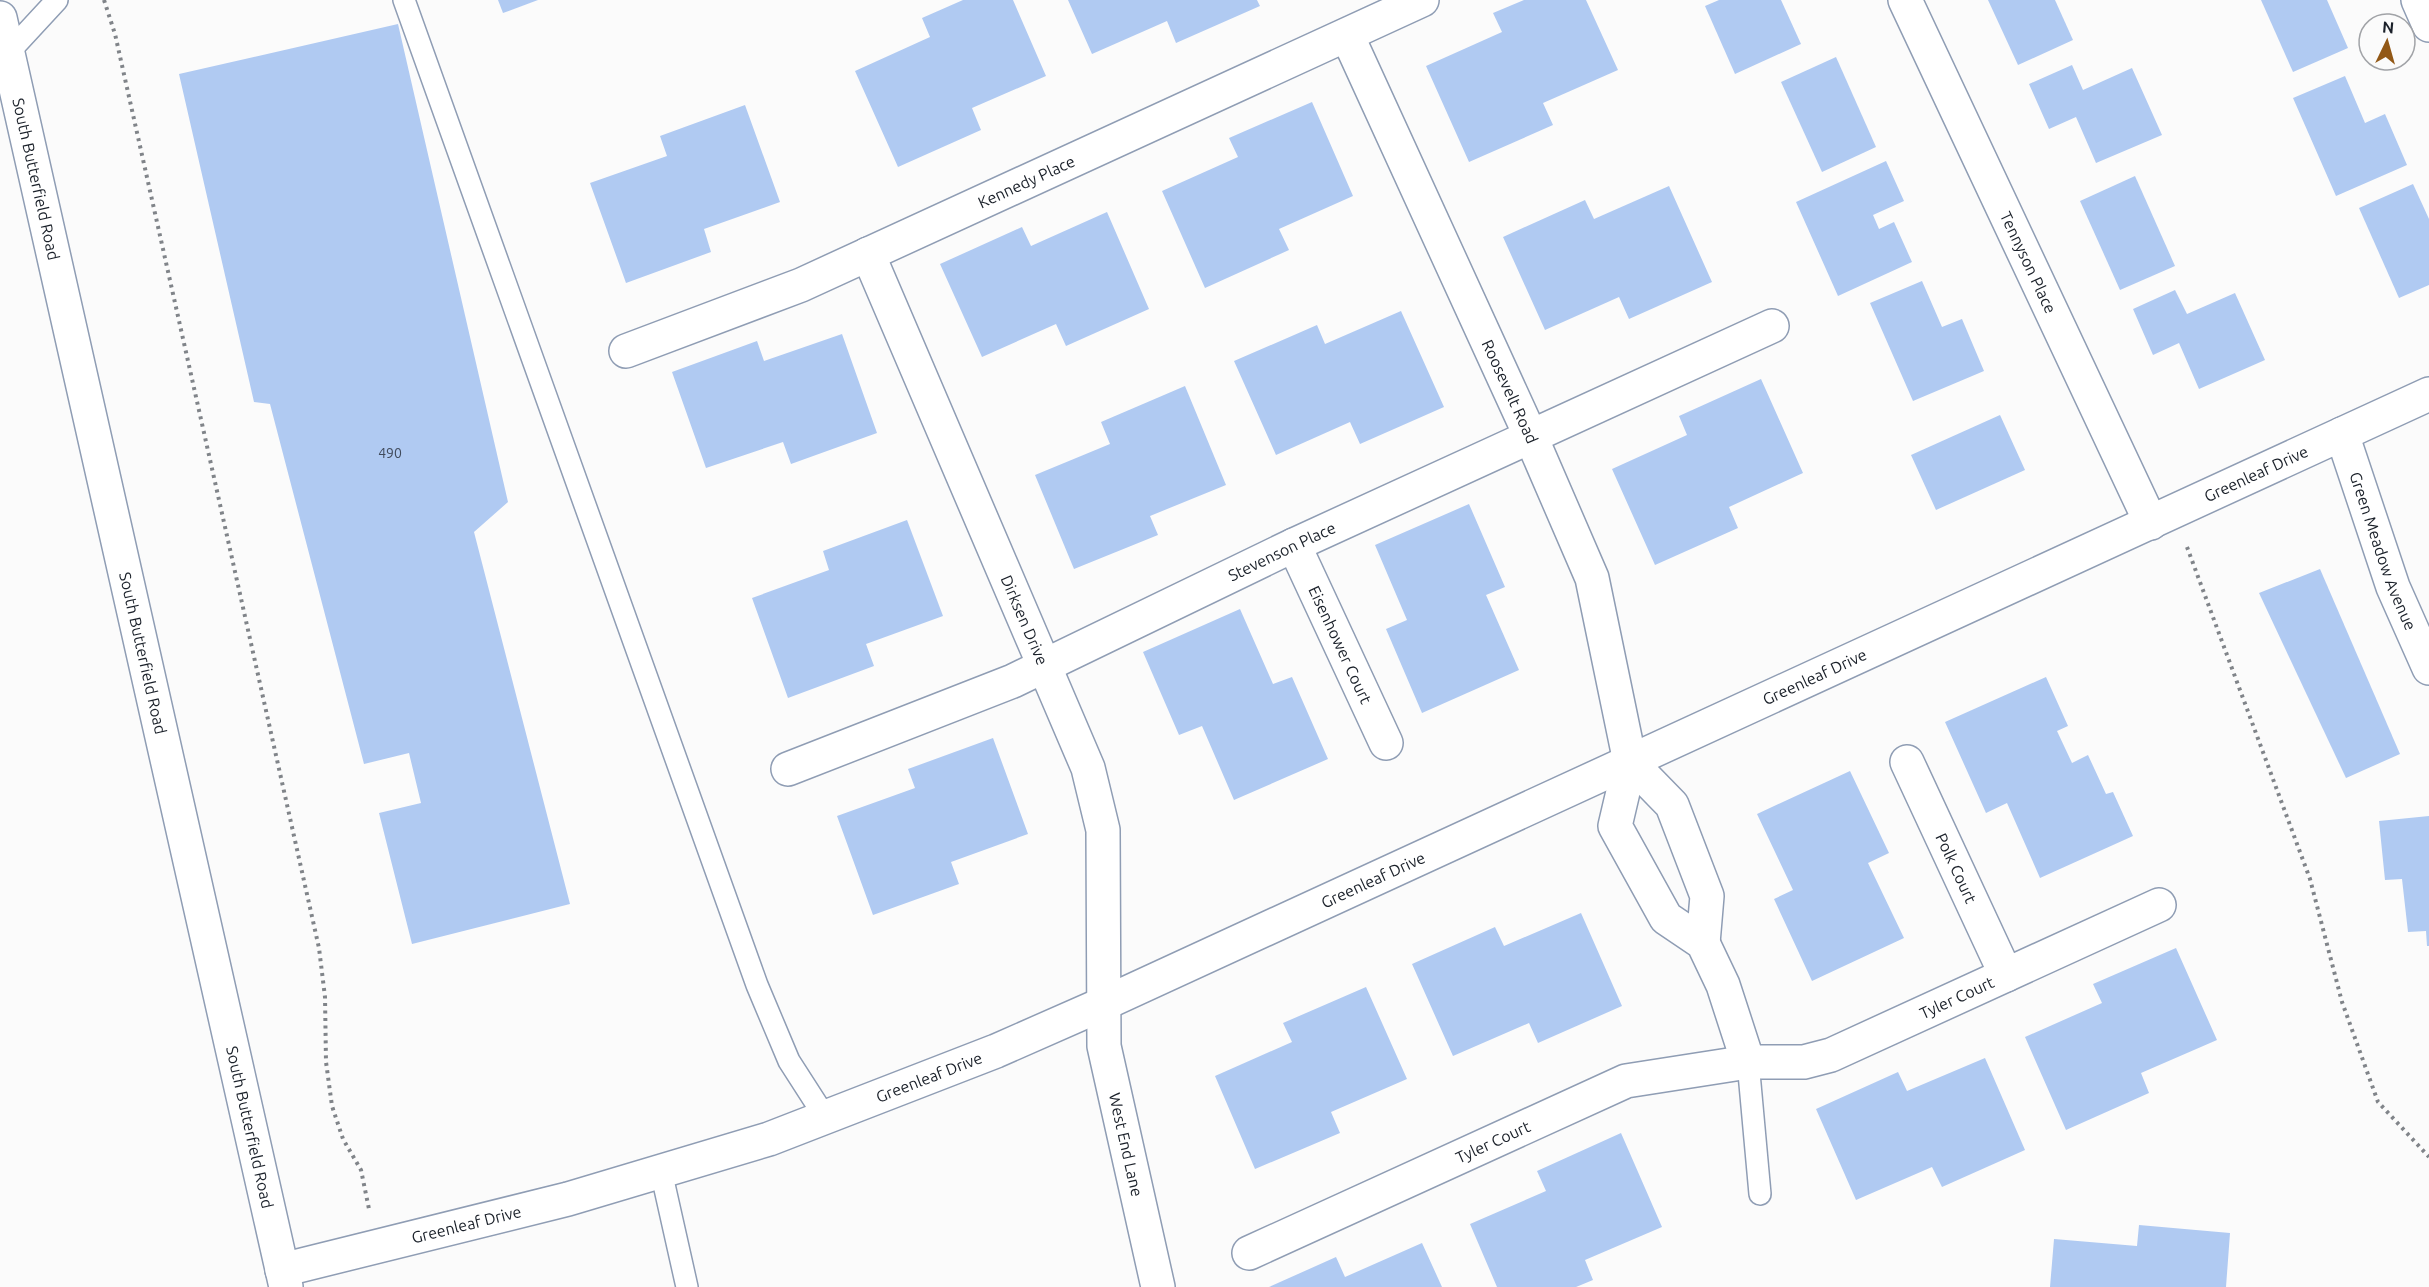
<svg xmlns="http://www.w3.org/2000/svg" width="2429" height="1287" font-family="Ubuntu,sans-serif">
<rect width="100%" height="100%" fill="#fbfbfb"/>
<g fill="#b0caf2">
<polygon points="498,0 538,0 503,13"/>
<polygon points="963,0 1013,0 1046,76 972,108 981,130 898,167 855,71 930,37 922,18"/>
<polygon points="1068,0 1257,0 1260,6 1176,43 1167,21 1092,54"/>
<polygon points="1524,0 1586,0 1618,70 1543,103 1553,125 1469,162 1426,66 1502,32 1493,13"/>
<polygon points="1719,0 1781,0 1801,44 1735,74 1705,6"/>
<polygon points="1988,0 2055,0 2073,40 2018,65"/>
<polygon points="2261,0 2327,0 2348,48 2293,72"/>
<polygon points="398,24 508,502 474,532 570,904 412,944 379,813 421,803 409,753 364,764 270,404 254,402 179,74"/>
<polygon points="1836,57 1876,147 1822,172 1781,82"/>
<polygon points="2072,65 2083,90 2132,68 2162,135 2096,163 2076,117 2049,129 2029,84"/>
<polygon points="2345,76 2365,123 2385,114 2407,165 2336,196 2293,98"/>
<polygon points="1312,102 1353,196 1279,229 1289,250 1205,288 1162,191 1238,157 1229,138"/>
<polygon points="745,105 780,202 704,229 711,252 626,283 590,183 667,156 660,136"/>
<polygon points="1886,161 1904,201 1873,215 1879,229 1894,222 1912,262 1838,296 1796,202"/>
<polygon points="2135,176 2175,266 2120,290 2080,201"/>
<polygon points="2413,184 2429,219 2429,285 2399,298 2359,208"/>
<polygon points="1669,186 1712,282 1629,319 1619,297 1545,330 1503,237 1585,200 1594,219"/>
<polygon points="1107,212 1149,309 1066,346 1056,324 982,357 940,264 1022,227 1031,246"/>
<polygon points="1922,281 1942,327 1962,319 1984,371 1913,401 1870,303"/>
<polygon points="2175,290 2187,314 2235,293 2265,360 2199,389 2179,343 2153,355 2133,309"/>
<polygon points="1401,311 1444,407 1360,444 1350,422 1276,455 1234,361 1317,325 1325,344"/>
<polygon points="842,334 877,433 791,464 783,442 706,468 672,372 757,341 764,361"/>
<polygon points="1761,379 1803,473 1729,507 1738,528 1655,565 1612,469 1687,435 1679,416"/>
<polygon points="1185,386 1226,485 1150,516 1158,535 1074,569 1035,475 1110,444 1101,422"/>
<polygon points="2000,415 2025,470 1936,510 1911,455"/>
<polygon points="1469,504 1505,587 1486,595 1519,670 1422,713 1386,629 1407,620 1375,545"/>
<polygon points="907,520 943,616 866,644 874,666 788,698 752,598 829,570 823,551"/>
<polygon points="2320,569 2400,754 2346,778 2259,593"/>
<polygon points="1240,609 1273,684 1292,677 1328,759 1234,800 1202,726 1179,735 1143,652"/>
<polygon points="2046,677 2068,726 2057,731 2072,763 2088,755 2106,794 2113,792 2133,836 2040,878 2007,803 1986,813 1945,722"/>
<polygon points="993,738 1028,834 951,862 959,884 873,915 837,816 915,788 908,769"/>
<polygon points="1850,771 1889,853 1868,863 1904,938 1812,981 1774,899 1793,890 1757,814"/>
<polygon points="2429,816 2429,946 2427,946 2426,931 2408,932 2402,879 2385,880 2379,821"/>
<polygon points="1581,913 1622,1006 1538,1043 1529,1023 1453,1056 1412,964 1495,927 1504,946"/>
<polygon points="2176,948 2217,1040 2141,1073 2149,1093 2066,1130 2025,1037 2102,1003 2093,984"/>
<polygon points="1366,987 1407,1079 1331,1112 1340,1133 1255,1169 1215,1076 1292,1042 1283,1023"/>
<polygon points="1985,1058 2025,1150 1942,1187 1932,1167 1856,1200 1816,1109 1898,1072 1907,1091"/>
<polygon points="1621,1133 1662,1227 1585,1260 1593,1280 1576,1287 1497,1287 1470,1224 1546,1191 1537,1171"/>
<polygon points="2139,1225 2230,1233 2226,1287 2050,1287 2054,1239 2137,1246"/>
<polygon points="1422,1243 1442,1287 1269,1287 1336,1257 1345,1277"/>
</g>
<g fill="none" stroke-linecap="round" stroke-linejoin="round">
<defs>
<g id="lane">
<polyline points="404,0 757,985 789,1061 825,1117"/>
<polyline points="8,53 57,0"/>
<polyline points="1748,1062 1760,1194"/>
<polyline points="661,1171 687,1287"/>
</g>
<g id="street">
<path id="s1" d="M1905,0L2151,523"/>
<polyline points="2418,0 2429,25"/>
<path id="s2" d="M1347,35L1531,437L1592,578L1630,762L1615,826L1666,918L1703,943L1723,985L1748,1062"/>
<path id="s3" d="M868,254L1088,768L1103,830L1104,1046L1158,1287"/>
<path id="s4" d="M626,351L801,285L1422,0"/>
<path id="s5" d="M2342,434L2393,587L2429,668"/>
<path id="s6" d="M1294,545L1386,743"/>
<polyline points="1630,762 1672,805 1707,896 1703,943"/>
<path id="s7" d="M1907,762L2006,975"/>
<path id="s8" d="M788,769L1013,681L1294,545L1772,326"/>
<path id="s9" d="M1249,1253L1626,1081L1748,1062H1804L1831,1055L2159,905"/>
<path id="s10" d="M282,1270L568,1199L769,1139L996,1051L1105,1003L2429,394"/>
</g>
<g id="secondary">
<path id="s11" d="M0,18L286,1287"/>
</g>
</defs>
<use href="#lane" stroke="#8f9db4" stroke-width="24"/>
<use href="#street" stroke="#8f9db4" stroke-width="36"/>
<use href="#secondary" stroke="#8f9db4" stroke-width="36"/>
<g stroke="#808489" stroke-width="4" stroke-dasharray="3 4.5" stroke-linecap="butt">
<polyline points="104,0 115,34 319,948 325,997 326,1062 332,1106 343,1139 361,1170 369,1209"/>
<polyline points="2187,547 2310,879 2342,1002 2378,1102 2429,1157"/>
</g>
<use href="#lane" stroke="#fff" stroke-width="21"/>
<use href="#street" stroke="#fff" stroke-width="33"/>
<use href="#secondary" stroke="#fff" stroke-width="33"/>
</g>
<g text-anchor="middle" stroke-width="4.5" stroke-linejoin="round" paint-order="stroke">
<g font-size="14" fill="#404a5b">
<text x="390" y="458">490</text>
</g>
<g font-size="16" fill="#1a2029" stroke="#fbfbfb">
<text dy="6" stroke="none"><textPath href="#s11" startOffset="165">South Butterfield Road</textPath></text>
<text dy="6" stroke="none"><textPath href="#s4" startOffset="435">Kennedy Place</textPath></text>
<text dy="6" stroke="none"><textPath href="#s1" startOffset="290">Tennyson Place</textPath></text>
<text dy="6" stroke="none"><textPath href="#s2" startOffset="392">Roosevelt Road</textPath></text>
<text dy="6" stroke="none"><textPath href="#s10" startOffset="2134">Greenleaf Drive</textPath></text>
<text dy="6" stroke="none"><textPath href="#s8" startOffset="540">Stevenson Place</textPath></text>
<text dy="6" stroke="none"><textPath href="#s5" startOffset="124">Green Meadow Avenue</textPath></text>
<text dy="6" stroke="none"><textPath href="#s3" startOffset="398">Dirksen Drive</textPath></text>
<text dy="6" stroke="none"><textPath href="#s6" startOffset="110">Eisenhower Court</textPath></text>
<text dy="6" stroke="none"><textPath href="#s11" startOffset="651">South Butterfield Road</textPath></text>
<text dy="6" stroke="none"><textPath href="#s10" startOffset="1648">Greenleaf Drive</textPath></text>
<text dy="6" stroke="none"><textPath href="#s7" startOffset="117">Polk Court</textPath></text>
<text dy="6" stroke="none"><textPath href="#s10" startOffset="1162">Greenleaf Drive</textPath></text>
<text dy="6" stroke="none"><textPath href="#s9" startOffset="760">Tyler Court</textPath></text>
<text dy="6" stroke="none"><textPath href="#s10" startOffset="676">Greenleaf Drive</textPath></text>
<text dy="6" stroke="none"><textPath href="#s11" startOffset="1137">South Butterfield Road</textPath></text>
<text dy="6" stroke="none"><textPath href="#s9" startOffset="268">Tyler Court</textPath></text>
<text dy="6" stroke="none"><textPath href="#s3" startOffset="940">West End Lane</textPath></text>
<text dy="6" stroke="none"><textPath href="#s10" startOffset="190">Greenleaf Drive</textPath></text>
</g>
</g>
<g transform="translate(2387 42) rotate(5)"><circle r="28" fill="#fbfbfb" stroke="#a1a3a7" stroke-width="1.5"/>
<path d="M0-4.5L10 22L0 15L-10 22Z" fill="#925816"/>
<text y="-9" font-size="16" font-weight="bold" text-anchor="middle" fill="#1a2029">N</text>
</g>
</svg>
